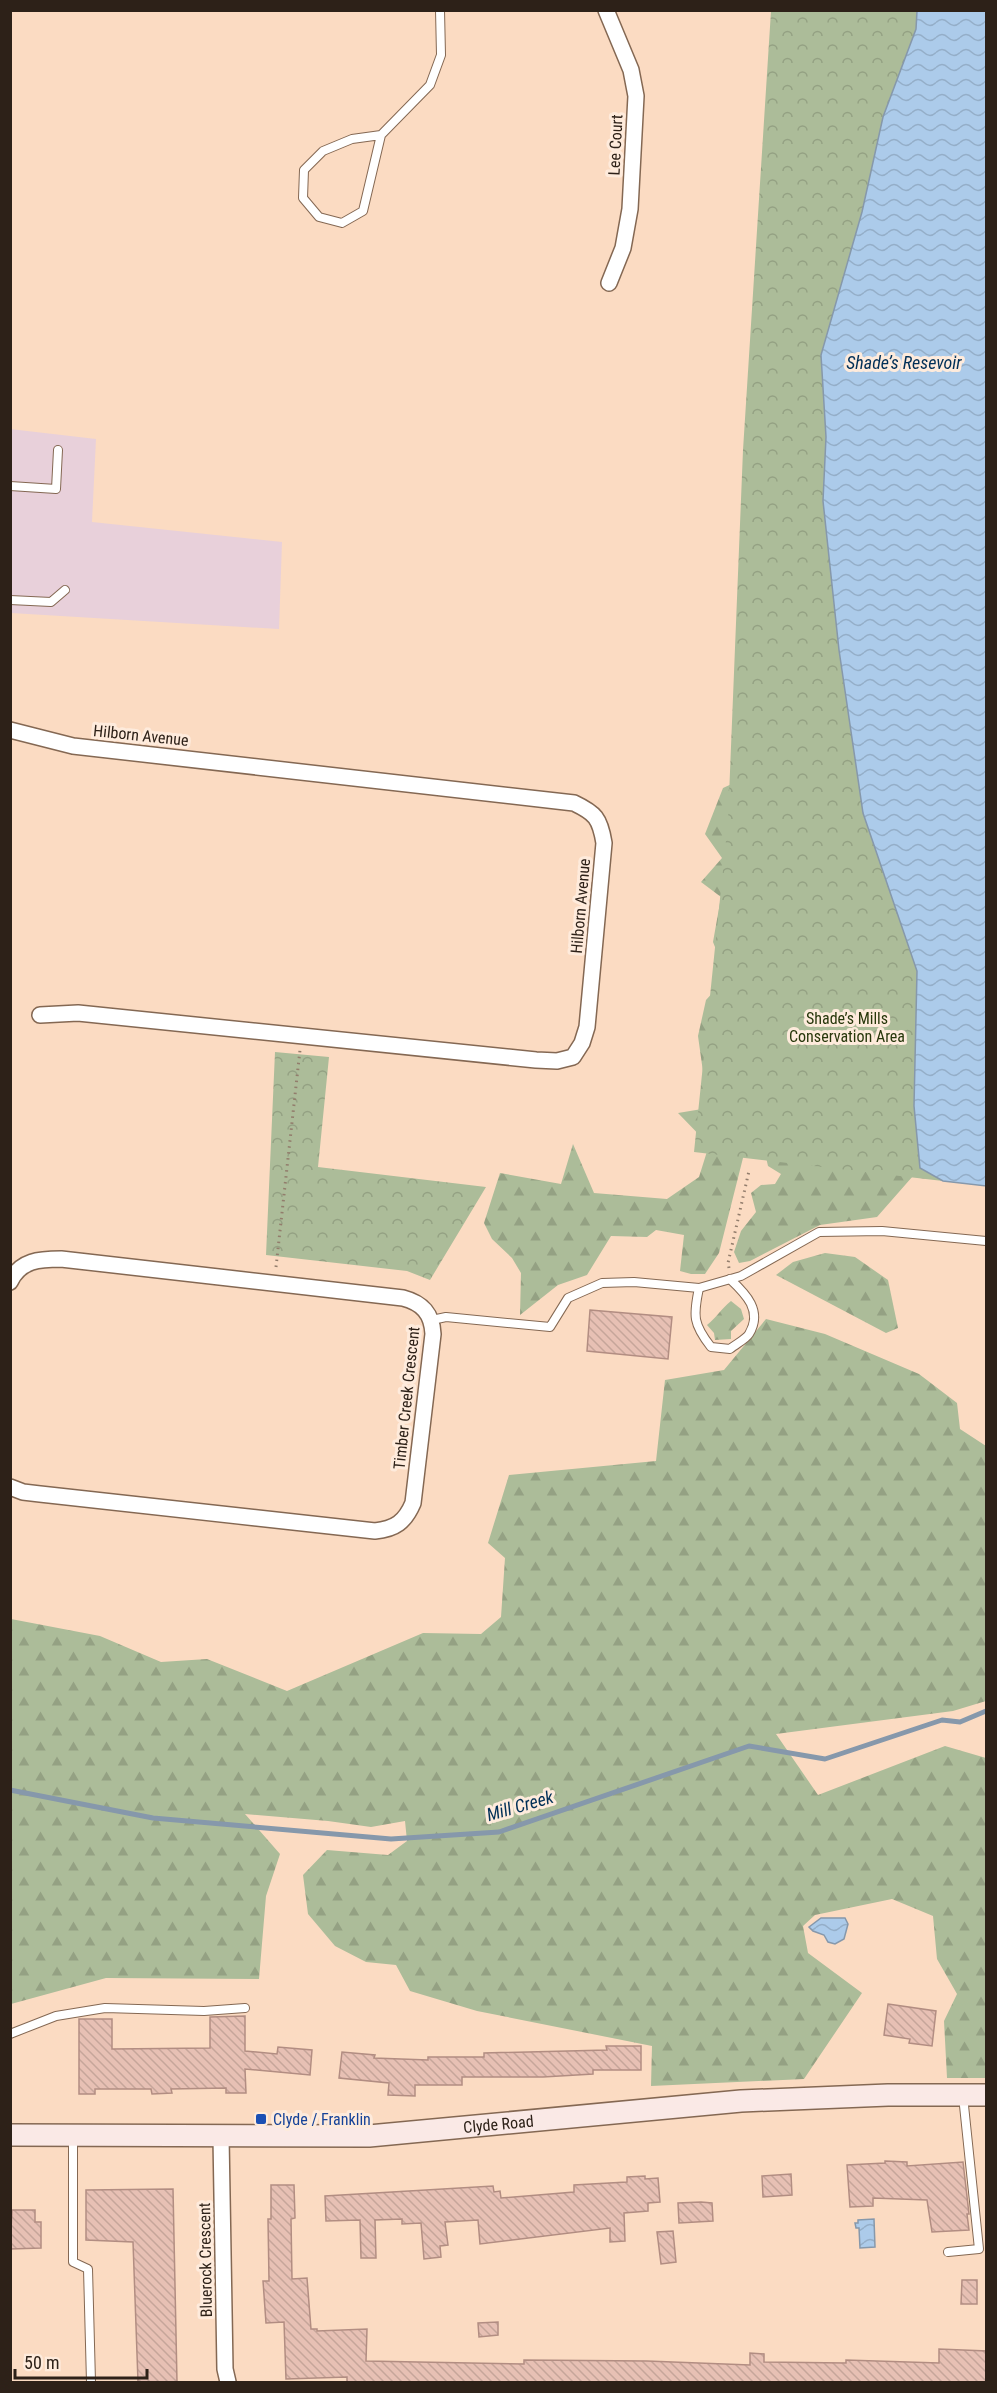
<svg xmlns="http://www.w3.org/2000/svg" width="997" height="2393" font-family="'Roboto Condensed',sans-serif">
<defs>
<pattern id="forest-firs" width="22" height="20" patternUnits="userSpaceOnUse" patternTransform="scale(1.5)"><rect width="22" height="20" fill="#acbc99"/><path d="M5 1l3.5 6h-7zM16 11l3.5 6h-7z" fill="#94a183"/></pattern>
<pattern id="park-crowns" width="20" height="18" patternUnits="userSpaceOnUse" patternTransform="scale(1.5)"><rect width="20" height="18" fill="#acbc99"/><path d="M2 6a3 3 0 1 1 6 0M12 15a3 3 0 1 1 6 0" fill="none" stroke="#94a183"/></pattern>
<pattern id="water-waves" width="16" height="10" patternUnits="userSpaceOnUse" patternTransform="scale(1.5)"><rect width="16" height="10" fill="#accbea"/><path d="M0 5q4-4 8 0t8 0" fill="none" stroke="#94aec8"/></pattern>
<pattern id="building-back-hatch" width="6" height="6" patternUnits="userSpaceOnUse" patternTransform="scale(1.5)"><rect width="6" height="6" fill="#e7c0b4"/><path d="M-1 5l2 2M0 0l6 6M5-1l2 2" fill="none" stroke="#c6a59a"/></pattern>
</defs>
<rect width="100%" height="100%" fill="#fbdbc2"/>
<polygon fill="#e8d0da" points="10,429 96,439 92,522 282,542 279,629 11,613"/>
<g fill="url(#forest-firs)">
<polygon points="747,777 920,1168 877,1217 820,1225 750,1261 739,1263 734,1252 741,1231 756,1212 751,1193 761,1185 775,1184 781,1174 768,1166 762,1140 744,1154 719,1253 705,1274 691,1274 680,1271 684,1235 656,1230 647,1237 611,1236 587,1275 558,1285 520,1315 521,1273 512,1258 492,1239 484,1223 500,1173 561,1184 573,1144 594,1193 667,1199 699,1177 709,1145 678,1113 708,1108 698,1036 706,1000 727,977 713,942 721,897 701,882 722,858 705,834 723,788"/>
<polygon points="825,1253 855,1257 888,1280 898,1328 886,1333 776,1275 793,1262"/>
<path d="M731,1301L741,1309L744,1319L731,1331V1339L715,1340L714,1333L707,1325C716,1318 722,1308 731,1301Z"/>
<polygon points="766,1319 825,1334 919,1374 957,1403 960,1429 986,1446 986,1701 953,1711 776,1734 818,1795 945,1746 986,1758 986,2078 947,2078 944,2021 957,1994 937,1959 933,1916 892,1899 815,1915 803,1926 808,1953 862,1993 804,2079 651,2086 652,2046 477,2011 410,1991 396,1965 366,1962 335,1946 308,1914 303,1875 327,1850 388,1855 407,1841 405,1821 371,1827 328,1821 245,1814 280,1854 266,1896 259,1979 106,1978 11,2004 11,1619 100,1636 161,1662 207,1659 287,1691 423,1633 481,1634 501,1617 505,1558 488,1543 509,1475 656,1461 665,1380 724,1370"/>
</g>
<g fill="url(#park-crowns)">
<polygon points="771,11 986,11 986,1186 694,1152 728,821 743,450"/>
<polygon points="275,1052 329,1057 318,1167 486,1187 430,1280 407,1271 266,1255"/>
</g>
<g fill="url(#water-waves)" stroke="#8698ab" stroke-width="1.5">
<polygon points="917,11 986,11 986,1186 943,1181 920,1168 914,1106 917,971 863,813 839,650 823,501 826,437 821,355 862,212 883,117 916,29"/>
<polygon points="821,1918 845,1918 848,1924 844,1939 835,1944 828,1942 824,1935 813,1931 809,1927"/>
<polygon points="874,2219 875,2247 860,2248 859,2228 856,2228 855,2223 858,2223 858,2220"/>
</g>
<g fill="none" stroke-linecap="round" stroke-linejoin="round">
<polyline stroke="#8698ab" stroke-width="5" points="10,1790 153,1818 391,1839 499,1832 749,1746 825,1759 942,1720 960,1722 986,1711"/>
</g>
<g fill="url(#building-back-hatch)" stroke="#b28d82" stroke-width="1.5">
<polygon points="590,1310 672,1317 668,1359 587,1351"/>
<polygon points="888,2004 936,2011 932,2046 909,2043 910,2039 884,2035"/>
<polygon points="245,2016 245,2051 277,2054 278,2047 312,2050 310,2075 245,2069 246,2093 226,2093 226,2088 171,2089 172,2093 152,2094 151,2089 95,2089 95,2094 79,2094 79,2019 112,2019 112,2049 210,2048 210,2017"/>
<polygon points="606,2046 641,2046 641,2070 593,2070 593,2074 543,2077 462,2077 462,2085 415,2085 415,2096 388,2095 389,2083 339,2078 342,2052 375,2055 374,2058 428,2060 428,2057 484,2057 484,2053 607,2050"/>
<polygon points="885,2161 907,2162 907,2166 963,2162 969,2214 967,2214 969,2230 932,2232 927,2200 873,2198 873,2206 850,2207 847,2165 885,2163"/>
<polygon points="791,2174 792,2195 763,2197 762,2176"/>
<polygon points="645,2176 645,2179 658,2178 660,2202 648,2203 648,2211 624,2213 625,2241 610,2242 610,2228 480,2244 478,2220 445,2222 448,2245 440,2246 441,2257 424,2259 421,2223 402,2224 402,2219 375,2220 376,2258 361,2258 360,2220 326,2221 325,2196 493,2186 494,2192 500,2191 501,2198 574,2192 574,2185 627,2182 627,2177"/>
<polygon points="271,2185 294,2185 295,2218 291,2219 292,2279 307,2278 311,2329 317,2329 317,2331 367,2329 366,2361 524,2364 524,2360 647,2361 750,2365 750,2353 764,2354 764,2362 846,2363 846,2360 939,2363 939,2349 987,2351 987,2382 347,2382 347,2377 286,2379 284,2322 266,2323 263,2281 269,2281 268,2219 271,2219"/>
<polygon points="173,2189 177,2382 138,2382 133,2242 86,2240 86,2190"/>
<polygon points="701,2202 712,2203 713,2221 679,2223 678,2203"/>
<polygon points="12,2210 35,2210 35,2222 41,2222 41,2248 10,2249"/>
<polygon points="673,2231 676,2262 661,2264 657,2232"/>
<polygon points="962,2280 977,2280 977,2304 961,2304"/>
<polygon points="498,2322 498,2335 479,2337 478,2323"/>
</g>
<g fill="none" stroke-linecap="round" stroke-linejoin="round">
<defs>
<g id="lane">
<polyline points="381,135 352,139 323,151 304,170 303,198 319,217 342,223 363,211 381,135 430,85 441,55 440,10"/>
<polyline points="10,486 56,489 58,450"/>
<polyline points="10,600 51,602 65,590"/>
<path d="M699,1288C693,1316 693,1324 711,1347L730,1349C736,1344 746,1339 749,1334C763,1311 746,1294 730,1279"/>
<polyline points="432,1320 446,1317 550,1327 568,1298 602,1283 634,1282 699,1288 741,1276 819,1232 882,1231 986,1241"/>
<polyline points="10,2034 56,2016 105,2008 204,2011 245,2008"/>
<polyline points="73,2135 73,2262 88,2269 91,2382"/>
<polyline points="948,2252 979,2249 963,2096"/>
</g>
<g id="street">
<polyline points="606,10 631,70 636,96 630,209 623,248 609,283"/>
<path d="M10,730L73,746L574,803C595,813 600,818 604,843L587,1027L582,1043L573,1057L557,1061L536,1060L78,1013L40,1015"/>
<path d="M10,1282C20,1260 40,1259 61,1259L403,1298C422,1303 432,1313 433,1334L413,1503C405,1522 395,1529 375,1531L40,1494L23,1492L10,1487"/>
<polyline points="221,2137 225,2369 228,2382"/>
</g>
<g id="secondary">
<path id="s1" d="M10,2135L369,2136L741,2101L888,2095H986"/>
</g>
</defs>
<use href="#lane" stroke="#846853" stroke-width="10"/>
<use href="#street" stroke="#846853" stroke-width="18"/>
<use href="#secondary" stroke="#846853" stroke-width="24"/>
<g stroke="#927d6c" stroke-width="3" stroke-dasharray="1.5 4.5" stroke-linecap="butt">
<polyline points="276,1267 300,1050"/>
<polyline points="729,1268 728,1263 749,1171"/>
</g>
<use href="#lane" stroke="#fff" stroke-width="8"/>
<use href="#street" stroke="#fff" stroke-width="15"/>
<use href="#secondary" stroke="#fae9e6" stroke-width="21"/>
</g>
<rect fill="#1a4fb4" stroke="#feebdc" stroke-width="2" x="255" y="2113" width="12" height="12" rx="3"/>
<g text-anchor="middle" stroke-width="6" stroke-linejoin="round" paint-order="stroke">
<g font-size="16" fill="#2d2118" stroke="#feebdc">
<text transform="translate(615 145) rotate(-87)" y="6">Lee Court</text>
<text transform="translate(141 735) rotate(6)" y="6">Hilborn Avenue</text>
<text transform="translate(580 906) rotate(-85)" y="6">Hilborn Avenue</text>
<text transform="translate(406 1398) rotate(-84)" y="6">Timber Creek Crescent</text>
<text dy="6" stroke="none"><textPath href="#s1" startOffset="489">Clyde Road</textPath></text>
<text transform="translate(205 2260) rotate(-91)" y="6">Bluerock Crescent</text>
</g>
<g font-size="16" fill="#27370b" stroke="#feebdc">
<text x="847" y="1024">Shade’s Mills<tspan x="847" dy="18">Conservation Area</tspan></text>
</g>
<g font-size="16" fill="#164399" stroke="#feebdc" text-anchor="start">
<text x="273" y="2125">Clyde / Franklin</text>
</g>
<g font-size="18" font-style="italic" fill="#002f57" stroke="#feebdc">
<text x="904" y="369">Shade’s Resevoir</text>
<text transform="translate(520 1806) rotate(-16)" y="6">Mill Creek</text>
</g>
</g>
<rect width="997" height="2393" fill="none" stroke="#2d2118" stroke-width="24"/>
<path d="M15 2369v9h132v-9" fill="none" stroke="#2d2118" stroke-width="3"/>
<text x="24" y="2369" font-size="18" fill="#2d2118" stroke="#feebdc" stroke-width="4.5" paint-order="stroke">50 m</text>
</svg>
